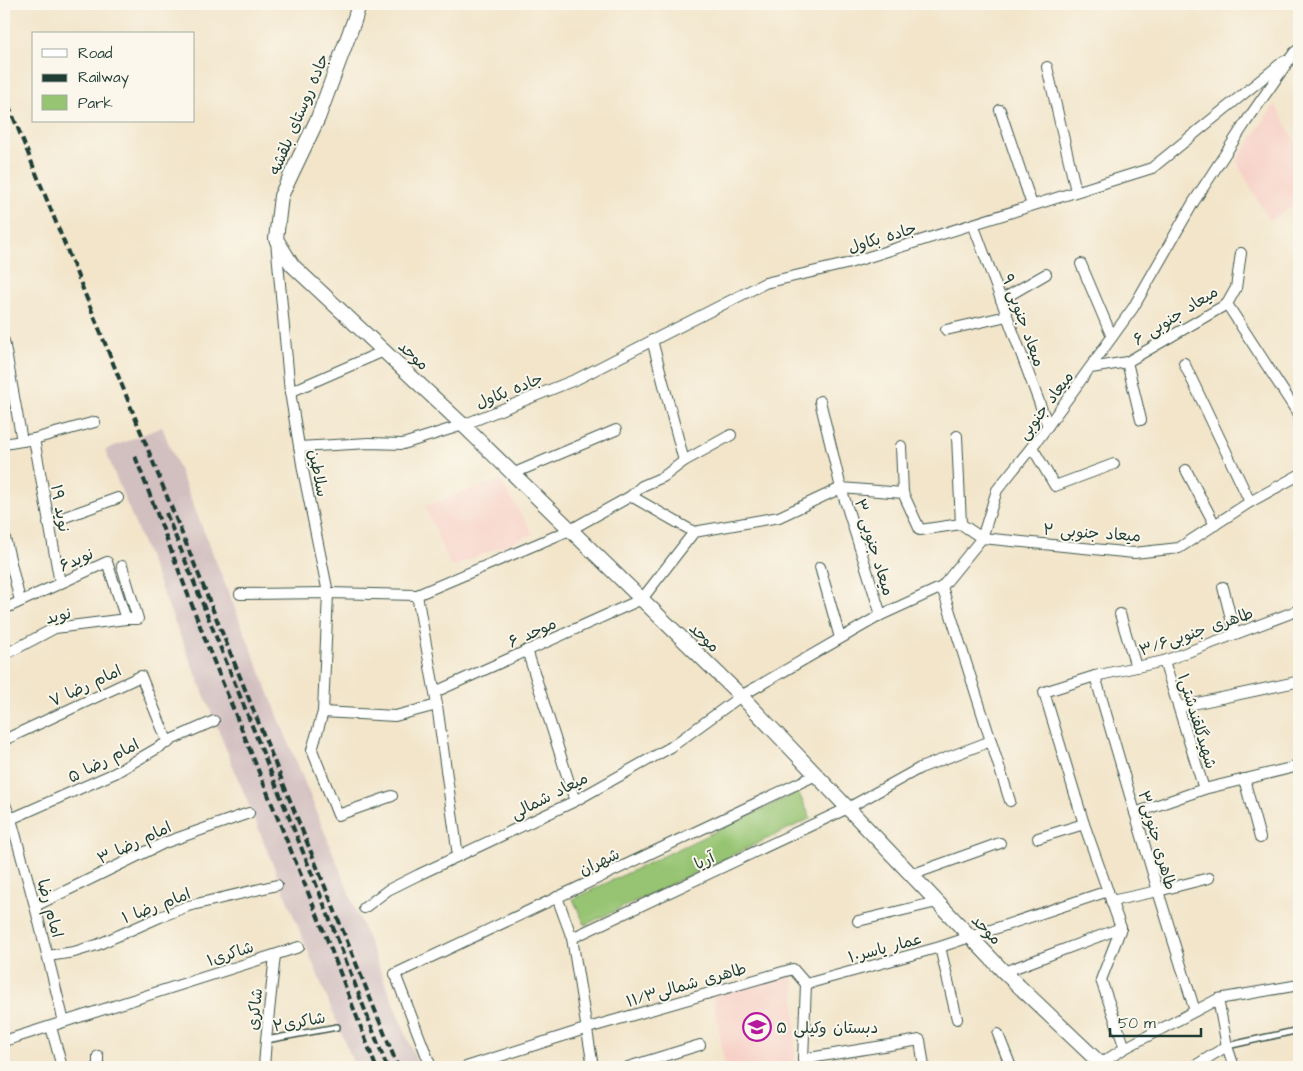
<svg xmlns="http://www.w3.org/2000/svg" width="1303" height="1071" font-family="'Architects Daughter','Playpen Sans Arabic',sans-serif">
<rect width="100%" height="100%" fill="#fbf7ec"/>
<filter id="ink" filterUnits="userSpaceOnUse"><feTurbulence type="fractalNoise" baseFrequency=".02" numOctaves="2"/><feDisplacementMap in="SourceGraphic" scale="10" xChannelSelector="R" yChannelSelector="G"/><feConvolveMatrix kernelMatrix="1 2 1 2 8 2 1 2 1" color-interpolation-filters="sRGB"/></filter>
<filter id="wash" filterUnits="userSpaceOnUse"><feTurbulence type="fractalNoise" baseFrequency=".0096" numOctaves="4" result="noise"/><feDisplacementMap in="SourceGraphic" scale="20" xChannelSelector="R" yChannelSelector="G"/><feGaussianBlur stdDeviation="1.12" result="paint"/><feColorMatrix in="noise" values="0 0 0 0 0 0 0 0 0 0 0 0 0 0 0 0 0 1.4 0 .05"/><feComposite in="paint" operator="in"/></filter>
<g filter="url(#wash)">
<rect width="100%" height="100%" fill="#f2e5ca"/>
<g fill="#f7d1c7">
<polygon points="1275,104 1299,148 1299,202 1269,220 1236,161"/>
<polygon points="500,480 533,534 451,567 425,506"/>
<polygon points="792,972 795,985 795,1062 796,1067 725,1067 713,996"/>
</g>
<polygon fill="#d2bfc0" points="162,427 419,1067 355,1067 105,450"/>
<polygon fill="#96c472" stroke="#5a8053" points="798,792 811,818 585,925 573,899"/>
</g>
<g filter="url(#ink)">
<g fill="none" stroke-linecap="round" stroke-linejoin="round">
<defs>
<g id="lane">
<polyline points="266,1040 337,1027"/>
<polyline points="1227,1046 1299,1030"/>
</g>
<g id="street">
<polyline points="1047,67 1076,191"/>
<polyline points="1000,110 1032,205"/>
<polyline points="973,224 1048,426"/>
<polyline points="276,241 290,392 303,470 328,593 323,712 312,750 338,815 392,796"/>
<polyline points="1081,264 1112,337"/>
<polyline points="1001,300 1046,274"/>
<polyline points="1227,304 1297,412 1299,423"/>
<polyline points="946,330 1007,316"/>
<polyline points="652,340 684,461"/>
<polyline points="4,341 22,441"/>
<polyline points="1127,362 1141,420"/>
<polyline points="1184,363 1250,502"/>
<polyline points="1091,368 1127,362 1227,304 1236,288 1241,253"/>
<polyline points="290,392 384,351"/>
<polyline points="820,401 841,488 881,615"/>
<polyline points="957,436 961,524"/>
<polyline points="34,439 60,583"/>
<polyline points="4,444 34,439 95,422"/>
<polyline points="901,446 903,493"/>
<polyline points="299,447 369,443 403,444 463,425 577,379 765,283 846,264 1152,168 1284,61"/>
<polyline points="1032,447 1055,486 1114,464"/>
<polyline points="1186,470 1215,525"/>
<polyline points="512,474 616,430"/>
<polyline points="631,496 642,486 663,477 684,461 731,435"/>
<polyline points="48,523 118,498"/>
<polyline points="4,534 20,601"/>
<polyline points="820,567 840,638"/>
<polyline points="942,587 1010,801"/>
<polyline points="1223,587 1235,634"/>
<polyline points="240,594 328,593 417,595"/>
<polyline points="4,609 107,562 126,619"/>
<polyline points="1120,614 1136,667"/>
<polyline points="527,650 575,801"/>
<polyline points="4,655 55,628 126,619 138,619 122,566"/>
<polyline points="1164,661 1204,789"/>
<polyline points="1095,676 1158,891 1195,1011"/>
<polyline points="435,692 642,599 694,532"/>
<polyline points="1179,707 1296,682"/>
<polyline points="323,712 395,716 437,705"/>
<polyline points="4,740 141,676 168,743"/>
<polyline points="1244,779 1260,838"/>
<polyline points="4,802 11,819 35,906 64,1022"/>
<polyline points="1135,813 1204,789 1299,766"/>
<polyline points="4,822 115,773 173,739 214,721"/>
<polyline points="1038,838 1084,824"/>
<polyline points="458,856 437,705 417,595 570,530 631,496 694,532 779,517 841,488 903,493 920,530 961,524 982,538 1134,553 1179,548 1250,502 1299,475"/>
<polyline points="911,875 1000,843"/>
<polyline points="557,897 572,938 593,1067"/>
<polyline points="1111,901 1158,891 1209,878"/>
<polyline points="35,906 164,843 249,813"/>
<polyline points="364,908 388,890 418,875 575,801 671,747 741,696 881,615 942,587 982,538 997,490 1039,438 1133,308 1193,203 1246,122 1294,53 1299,49"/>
<polyline points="858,921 937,902"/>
<polyline points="1121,928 1084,824 1044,692 1095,676 1164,661 1299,610"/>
<polyline points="1121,928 1101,980 1125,1048"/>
<polyline points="572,938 848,808 920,768 991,741"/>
<polyline points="940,947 957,1019"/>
<polyline points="48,956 74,952 97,945 160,917 188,906 277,885"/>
<polyline points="1004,972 1121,928"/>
<polyline points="806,984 940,947 1108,891"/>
<polyline points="1218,999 1227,1046 1234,1067"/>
<polyline points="51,1027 62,1067"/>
<polyline points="998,1034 1011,1067"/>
<polyline points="4,1041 299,947"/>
<polyline points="98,1056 98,1067"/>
<polyline points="803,1059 920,1040 924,1067"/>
<polyline points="264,1067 266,1040 275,955"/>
<polyline points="431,1067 395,974 816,775"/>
<polyline points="466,1067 588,1028 793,969 806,984 803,1059 804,1067"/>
<polyline points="628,1067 700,1045"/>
<polyline points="1095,1067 1125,1048 1218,999 1299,985"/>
<polyline points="1193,1067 1227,1046"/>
</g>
<polyline id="secondary" points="359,4 354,21 318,118 281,196 276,239 292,265 463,425 741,696 1004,972 1104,1067"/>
</defs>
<use href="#lane" stroke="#3f564a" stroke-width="8"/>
<use href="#street" stroke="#3f564a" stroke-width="12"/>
<use href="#secondary" stroke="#3f564a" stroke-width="16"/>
<use href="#lane" stroke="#fff" stroke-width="5"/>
<use href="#street" stroke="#fff" stroke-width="10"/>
<use href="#secondary" stroke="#fff" stroke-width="14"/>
<g stroke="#1f3d34" stroke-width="4" stroke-dasharray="8 4" stroke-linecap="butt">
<polyline points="4,94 398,1067"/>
<polyline points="135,456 208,647 329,944 376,1067"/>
<polyline points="166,513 318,889 387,1067"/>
</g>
</g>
</g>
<defs>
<symbol id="school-ring" viewBox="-11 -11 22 22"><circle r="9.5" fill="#fbf7ec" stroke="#b5179e" stroke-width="1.5"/><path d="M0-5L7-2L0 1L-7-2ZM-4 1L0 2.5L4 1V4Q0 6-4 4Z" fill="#b5179e"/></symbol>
</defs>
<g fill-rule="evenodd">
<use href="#school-ring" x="741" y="1011" width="32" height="32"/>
</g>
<g text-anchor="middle" stroke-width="4" stroke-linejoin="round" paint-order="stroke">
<g font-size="16" fill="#1f3d34" stroke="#fbf7ec">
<text transform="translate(298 114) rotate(-67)" y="6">جاده روستای بلقشه</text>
<text transform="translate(882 237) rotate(-17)" y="6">جاده بکاول</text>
<text transform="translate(1175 315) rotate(-32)" y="6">میعاد جنوبی ۶</text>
<text transform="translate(1024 320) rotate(70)" y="6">میعاد جنوبی ۹</text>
<text transform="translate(414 355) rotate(43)" y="6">موحد</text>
<text transform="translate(509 390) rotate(-22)" y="6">جاده بکاول</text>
<text transform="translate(1045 405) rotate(-53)" y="6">میعاد جنوبی</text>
<text transform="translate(319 473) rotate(79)" y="6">سلاطین</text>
<text transform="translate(61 508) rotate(80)" y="6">نوید ۱۹</text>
<text transform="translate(1092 532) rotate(4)" y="6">میعاد جنوبی ۲</text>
<text transform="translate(875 547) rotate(73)" y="6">میعاد جنوبی ۳</text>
<text transform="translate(76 559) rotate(-24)" y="6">نوید۶</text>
<text transform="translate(58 615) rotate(-14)" y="6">نوید</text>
<text transform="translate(1196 631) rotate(-19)" y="6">طاهری جنوبی۳/۶</text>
<text transform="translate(532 632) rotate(-24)" y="6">موحد ۶</text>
<text transform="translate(705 637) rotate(44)" y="6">موحد</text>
<text transform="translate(85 685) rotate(-25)" y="6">امام رضا ۷</text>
<text transform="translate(1198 721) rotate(73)" y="6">شهیدگلقندشتی۱</text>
<text transform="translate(103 760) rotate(-27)" y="6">امام رضا ۵</text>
<text transform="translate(549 795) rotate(-27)" y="6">میعاد شمالی</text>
<text transform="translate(1158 840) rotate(74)" y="6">طاهری جنوبی۳</text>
<text transform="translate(134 842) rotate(-25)" y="6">امام رضا ۳</text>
<text transform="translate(704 860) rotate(-25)" y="6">آریا</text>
<text transform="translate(599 861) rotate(-25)" y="6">شهران</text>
<text transform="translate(156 905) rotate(-21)" y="6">امام رضا ۱</text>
<text transform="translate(51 908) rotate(75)" y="6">امام رضا</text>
<text transform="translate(987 929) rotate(46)" y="6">موحد</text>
<text transform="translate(885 947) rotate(-15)" y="6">عمار یاسر۱۰</text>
<text transform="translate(230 953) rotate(-18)" y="6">شاکری۱</text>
<text transform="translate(686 984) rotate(-16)" y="6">طاهری شمالی۱۱/۳</text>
<text transform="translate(254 1009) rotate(-84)" y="6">شاکری</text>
<text transform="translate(299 1021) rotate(-10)" y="6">شاکری۲</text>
</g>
<g font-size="16" fill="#1f3d34" stroke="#fbf7ec" text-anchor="start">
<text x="776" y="1033">دبستان وکیلی ۵</text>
</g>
</g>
<rect width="1303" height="1071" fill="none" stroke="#fbf7ec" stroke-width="20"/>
<rect x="32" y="32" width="162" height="90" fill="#fbf7ec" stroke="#a3ada2"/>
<rect x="42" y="49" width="25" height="8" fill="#ffffff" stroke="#a3ada2"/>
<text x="78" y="58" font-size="15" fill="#1f3d34">Road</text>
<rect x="42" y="74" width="25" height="8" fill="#1f3d34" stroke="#a3ada2"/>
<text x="78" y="82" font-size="15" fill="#1f3d34">Railway</text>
<rect x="42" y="95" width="25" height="15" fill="#96c472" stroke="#a3ada2"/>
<text x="78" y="108" font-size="15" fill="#1f3d34">Park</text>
<path d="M1110 1028v8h91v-8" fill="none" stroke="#1f3d34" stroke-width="2.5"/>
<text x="1118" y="1028" font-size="15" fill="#1f3d34" stroke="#fbf7ec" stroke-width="4" paint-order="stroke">50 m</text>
</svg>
